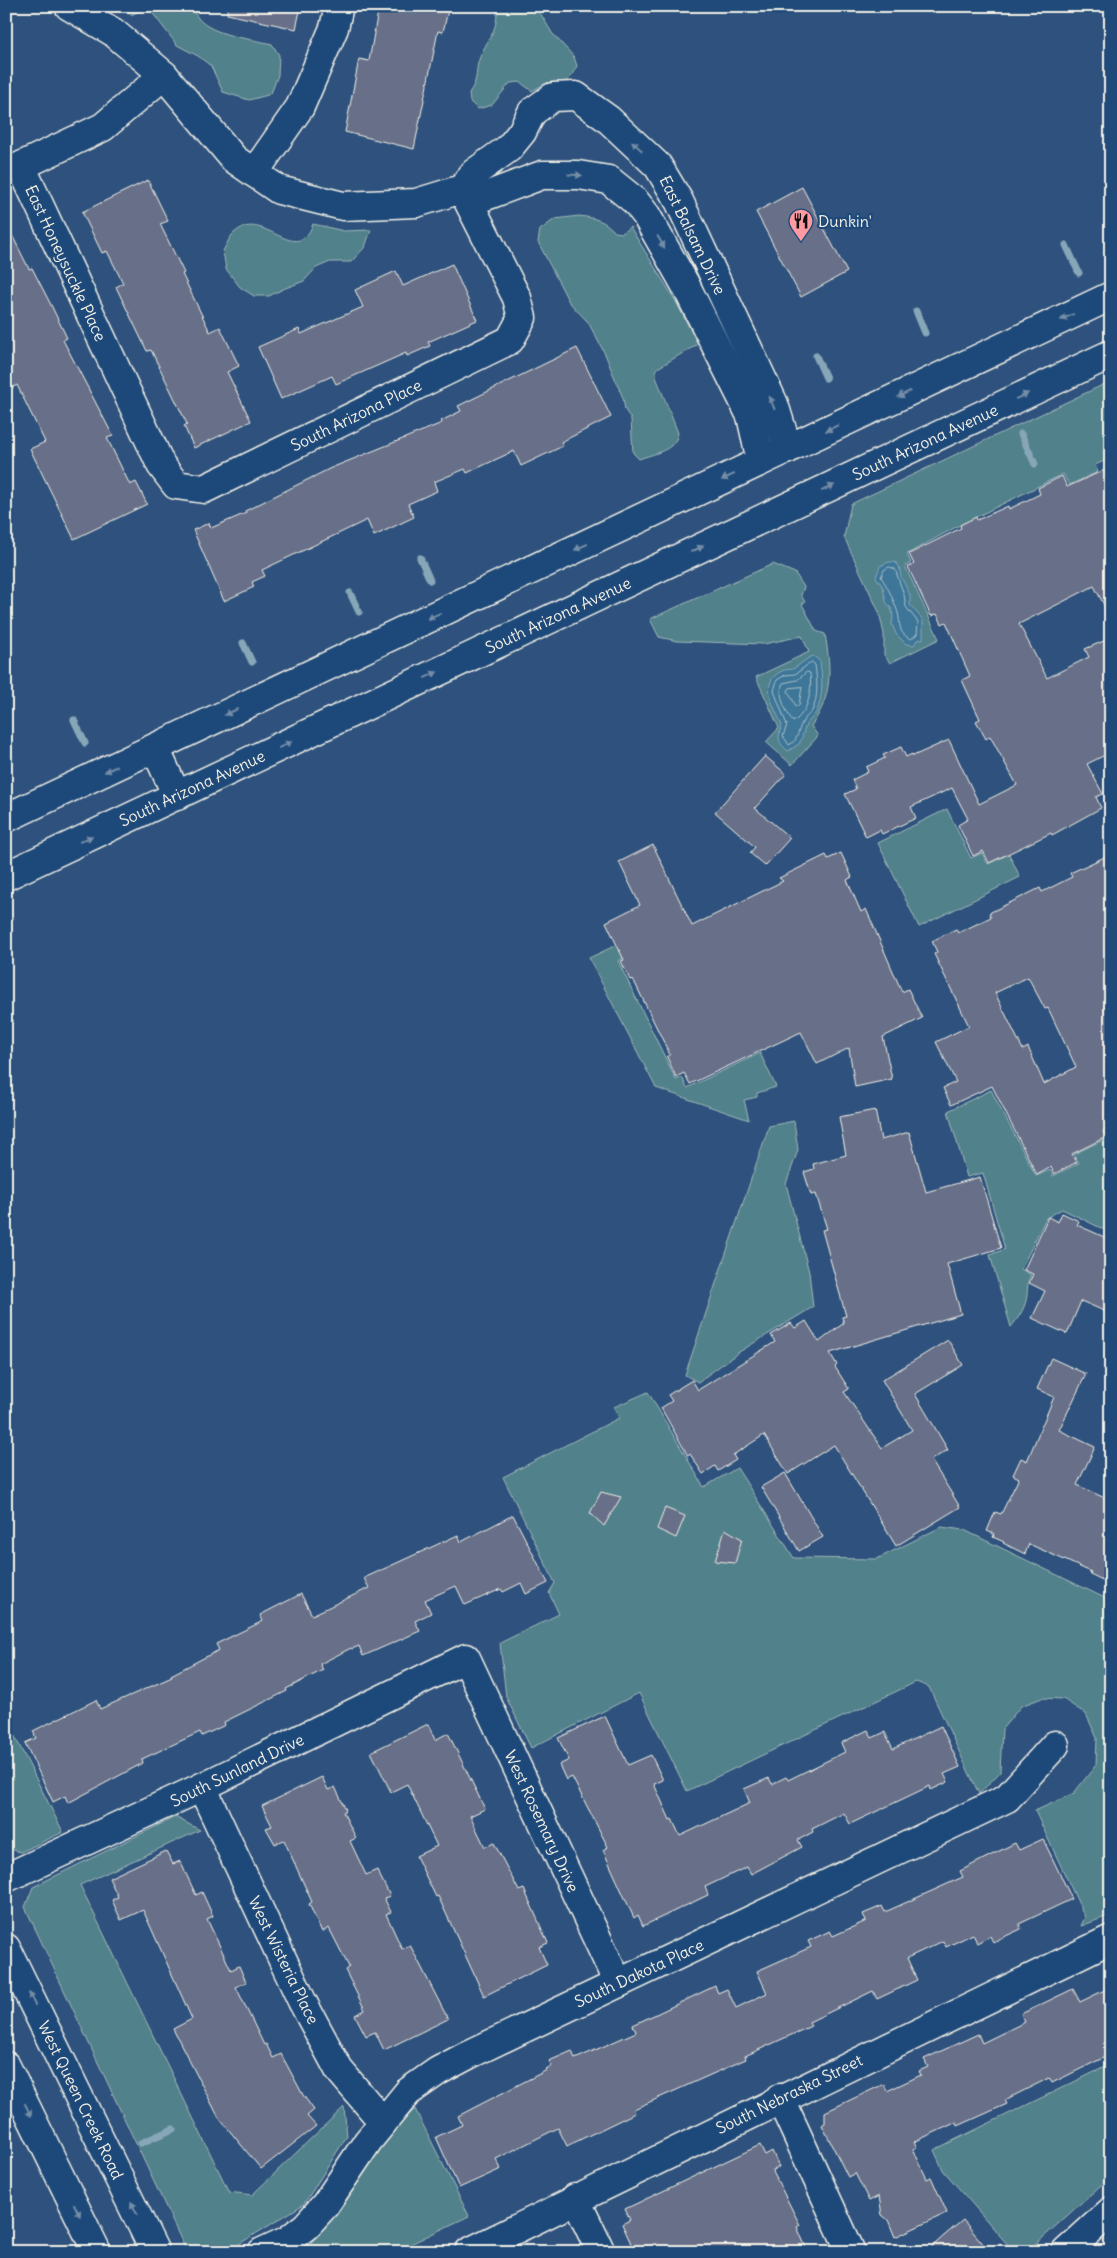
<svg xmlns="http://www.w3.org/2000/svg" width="1117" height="2258" font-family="Delius,sans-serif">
<rect width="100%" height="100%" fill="#2e527d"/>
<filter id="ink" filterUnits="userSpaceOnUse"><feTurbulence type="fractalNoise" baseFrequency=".02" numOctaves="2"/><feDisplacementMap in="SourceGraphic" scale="10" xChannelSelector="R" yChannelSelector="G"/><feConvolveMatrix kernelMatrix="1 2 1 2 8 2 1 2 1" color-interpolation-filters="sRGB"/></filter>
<g filter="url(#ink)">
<g fill="#51818b" stroke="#a2b9ba">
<path d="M120,6H193C196,35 249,38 272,44L279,55L278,75L272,91L268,95L249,100L223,92L211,66L198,56L177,45L151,11L144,9L131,15Z"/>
<path d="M497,6H536L552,33L574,57L577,66L568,81L546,83L532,91L520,82L510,83L492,105L478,109L470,102L469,93C480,78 474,71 480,57C489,36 498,32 497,6Z"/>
<path d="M579,216C595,218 604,220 615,232L622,233L630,227L675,300L698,344L656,369V377L678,433C675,451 655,453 639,459L633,453L631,419L625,410L623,398L605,354L588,322L569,302L538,242L540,230L555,219Z"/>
<path d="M313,224L344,231L371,230L365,247L351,262H330L316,268L304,281L283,289L269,296H254L240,287L226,269L223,251C226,246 229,238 233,234C262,205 296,269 313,224Z"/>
<polygon points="1111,381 1111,458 1095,465 1098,472 1069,485 1063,474 956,527 907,554 911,563 905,566 939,639 890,663 884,655 884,634 879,612 844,537 851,504"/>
<path d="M773,564L795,573L804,587L801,595L805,602L802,604L816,631L825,634C831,669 833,696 811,726L818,736L792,765L766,742L779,728L756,677L809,652L802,636L764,644L677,641L659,637L650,619Z"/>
<polygon points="947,809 971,858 982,853 988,864 1009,854 1020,877 919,927 878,843"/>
<polygon points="623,942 627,956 618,961 676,1080 682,1077 687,1088 760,1053 776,1087 757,1093 757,1097 744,1100 749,1120 656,1088 589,958"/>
<path d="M991,1090L1036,1176L1050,1170L1053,1176L1079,1163L1074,1154L1111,1136V1233L1062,1209L1046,1218L1021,1269L1031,1275C1027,1282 1028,1287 1027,1295C1026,1307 1019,1317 1011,1327L990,1255L1005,1249L983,1173L967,1177L948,1111Z"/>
<polygon points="794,1121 798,1150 786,1184 809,1272 813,1307 739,1352 698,1382 685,1375 769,1126"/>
<polygon points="648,1392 704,1487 737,1468 794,1558 877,1559 941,1527 964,1530 1111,1601 1111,1909 1108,1916 1081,1926 1085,1917 1035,1811 1074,1793 1096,1765 1097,1738 1086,1714 1063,1699 1042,1698 1021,1706 1002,1729 1000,1772 979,1794 929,1687 916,1682 687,1791 639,1693 531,1748 506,1697 500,1643 559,1614 549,1593 555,1583 503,1477 619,1418 614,1407"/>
<polygon points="6,1719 63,1832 21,1852 6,1848"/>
<polygon points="175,1817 200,1830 80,1885 229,2192 252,2195 344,2107 347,2136 304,2204 226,2252 205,2252 185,2248 25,1907 33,1887"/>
<polygon points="1111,2064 1111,2176 1027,2252 1014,2252 943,2170 934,2150"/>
<polygon points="415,2109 469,2216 394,2252 296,2252 310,2244 343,2206 382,2142"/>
</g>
<g fill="#3e7698" stroke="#87a7b8">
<polygon points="889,562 895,562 899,566 901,577 910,595 910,605 923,620 923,639 917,640 914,645 906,644 896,634 892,624 893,615 891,608 886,602 883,587 876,577 880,566"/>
<path d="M813,656L820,661C822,679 824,695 816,713C814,717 808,721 806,725C803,731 803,738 799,744L788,751C778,743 777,737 782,726C776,709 757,682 782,671C785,669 790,670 793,669C800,665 805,659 813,656Z"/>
</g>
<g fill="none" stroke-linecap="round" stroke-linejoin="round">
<g stroke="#abc0c8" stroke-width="1">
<path d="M890,567L895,569L904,595L906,607L918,622L917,634L911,639C897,633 901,624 898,613C895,603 887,585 881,577L884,570Z"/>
<path d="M812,662L815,665C817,680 819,696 812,711C809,715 804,718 802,723C797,732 799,740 789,745L783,736L787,725L774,691L777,680L785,675L795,674Z"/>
<path d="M807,672L810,673C812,690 809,712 793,722C786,711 777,695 783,683L797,680Z"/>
<polygon points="802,687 799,705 796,706 788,691 790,688"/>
</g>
<g stroke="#87a7b8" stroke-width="7">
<polyline points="1066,245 1079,273"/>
<polyline points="916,311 925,333"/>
<polyline points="816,356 826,378"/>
<polyline points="1021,434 1035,464"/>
<polyline points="420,558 430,580"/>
<polyline points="350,593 359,612"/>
<polyline points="243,643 252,662"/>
<polyline points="74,720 85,743"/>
<polyline points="141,2143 173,2129"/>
</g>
</g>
<g fill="#687089" stroke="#f4f1e8" fill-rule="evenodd">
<polygon points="228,6 301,6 296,29 227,14"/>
<polygon points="379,6 449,6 443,32 438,31 414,149 345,132 359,59 369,61"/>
<polygon points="148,180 168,221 160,224 184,273 182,274 210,332 220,327 239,366 227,372 251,421 194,448 184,426 187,424 151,350 147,351 116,287 123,283 107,251 102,253 82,212"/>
<polygon points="802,187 847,272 801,297 756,212"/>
<polygon points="6,223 29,269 32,268 51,305 67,338 63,340 113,436 107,438 130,485 136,482 147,504 74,539 30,449 45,442 17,385 6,391"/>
<polygon points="452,264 477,320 428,342 430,346 407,356 406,353 336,384 332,376 281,399 258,347 299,329 301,334 363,307 355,290 396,271 403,286"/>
<polygon points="577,348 611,417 561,442 563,446 521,466 514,451 467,473 465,469 434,482 437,491 408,504 414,517 374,536 367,520 262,570 265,576 252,582 254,587 224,601 193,530 209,523 211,528 246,513 245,511 331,468 442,423 441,421 461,411 458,406"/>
<polygon points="1111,467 1111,618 1094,586 1019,624 1047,678 1089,657 1085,649 1111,638 1111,752 1087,764 1103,794 1096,797 1101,808 1052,835 1051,833 989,863 983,851 973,856 958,825 968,819 952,788 911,807 916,818 882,834 880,830 866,837 845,794 856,789 852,780 868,772 866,767 885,758 883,755 901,747 906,757 912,754 913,756 949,740 979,804 1017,785 990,736 986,739 976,721 980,719 962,680 970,676 946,622 942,624 937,614 931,616 908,567 914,564 909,554 961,528 960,525 976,517 977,520 1008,506 1009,509 1040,494 1038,488 1062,476 1067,487"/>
<polygon points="765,756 786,774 755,808 790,838 765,866 750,853 755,847 715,812"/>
<polygon points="653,845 692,926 783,881 779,878 826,855 828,859 841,853 852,877 847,880 861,912 866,909 902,992 908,989 922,1018 883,1037 892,1079 855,1087 849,1048 817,1064 801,1032 690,1084 684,1073 676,1077 667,1057 670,1055 633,979 630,980 621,961 624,960 606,922 640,905 619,862"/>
<path d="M1111,854V1126L1103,1131L1106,1137L1072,1154L1077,1162L1054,1174L1051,1167L1037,1175L992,1086L951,1105L943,1088L956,1082L936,1042L969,1026L934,954L937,952L932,941L956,929L958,933L991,917L989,913L1040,888L1042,892L1072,877L1070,873ZM1028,977L1045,1009L1048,1008L1076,1067L1044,1084L1028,1047L1023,1050L995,993Z"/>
<polygon points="875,1110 881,1140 909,1132 926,1192 980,1177 1001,1248 947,1264 961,1314 830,1353 837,1365 835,1367 849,1389 844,1392 882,1448 912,1430 882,1380 948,1340 963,1365 915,1394 948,1450 931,1460 960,1507 896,1546 834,1445 788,1474 764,1435 733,1455 736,1460 718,1471 715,1466 703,1474 690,1454 688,1456 661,1408 672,1401 668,1395 692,1380 698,1390 775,1342 771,1335 791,1323 795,1328 806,1321 819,1342 844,1323 842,1317 846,1316 822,1230 827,1229 816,1194 811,1195 804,1172 814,1169 813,1164 846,1155 839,1117"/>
<polygon points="1062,1213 1079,1221 1077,1225 1111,1240 1111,1314 1081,1301 1067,1334 1032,1318 1045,1291 1029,1283 1033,1274 1024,1270 1048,1217 1058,1222"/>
<polygon points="1051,1358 1086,1374 1059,1430 1095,1447 1077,1485 1111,1501 1111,1584 1090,1574 1091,1572 1029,1544 1025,1554 1003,1543 1004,1542 993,1537 994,1534 987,1531 995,1512 1001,1514 1019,1478 1013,1475 1021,1458 1027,1461 1054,1397 1037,1389"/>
<polygon points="785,1473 823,1537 799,1551 761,1487"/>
<polygon points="601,1492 621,1497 604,1526 590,1513"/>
<polygon points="665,1508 685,1516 676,1538 657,1529"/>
<polygon points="513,1515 548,1583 526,1594 521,1583 503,1592 501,1589 465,1605 456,1586 425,1600 431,1613 415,1621 420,1631 363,1656 359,1646 352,1649 351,1648 320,1664 323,1670 286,1689 287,1691 224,1722 225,1725 202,1736 200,1732 142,1759 143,1763 68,1803 65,1796 53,1802 25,1743 36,1738 33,1731 96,1700 100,1709 172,1677 171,1675 219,1650 216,1644 263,1621 260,1615 301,1594 312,1615 369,1588 364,1578 458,1535 461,1542"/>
<polygon points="725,1529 742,1539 735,1563 715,1561"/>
<polygon points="605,1716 628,1765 651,1755 663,1780 654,1784 670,1820 672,1819 680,1836 750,1803 744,1789 769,1778 772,1784 786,1777 788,1780 845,1752 841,1743 868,1730 872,1738 885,1732 893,1749 941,1726 960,1767 944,1774 948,1782 931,1790 930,1786 850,1824 844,1813 812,1829 813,1832 798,1840 802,1847 751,1874 747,1867 705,1887 708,1895 643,1926 638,1915 634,1918 603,1850 608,1847 572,1777 566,1780 559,1765 569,1760 558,1738"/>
<polygon points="428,1724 435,1740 448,1733 485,1809 470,1816 485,1847 494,1843 519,1891 524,1889 548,1943 539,1947 547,1965 484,1996 438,1896 436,1897 416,1856 437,1846 407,1784 391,1792 371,1752"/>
<polygon points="322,1777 328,1790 335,1787 346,1810 343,1812 356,1838 350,1841 366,1875 377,1870 390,1896 384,1898 391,1912 386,1914 402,1949 410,1945 448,2019 384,2050 375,2032 366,2036 355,2015 365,2010 345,1970 349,1967 329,1928 322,1932 309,1904 312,1902 284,1840 275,1844 266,1828 272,1826 262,1806"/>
<polygon points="1043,1839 1072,1899 1019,1924 1021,1929 993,1942 990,1936 977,1943 973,1934 946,1947 943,1941 907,1958 917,1980 877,1999 873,1991 809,2022 811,2026 745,2056 746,2059 634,2109 635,2113 567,2146 558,2128 496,2159 501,2169 459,2188 436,2137 462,2125 458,2116 547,2070 546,2069 552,2066 549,2061 572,2051 575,2059 636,2032 633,2025 715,1986 718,1993 727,1989 736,2008 767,1993 757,1971 811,1947 808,1941 830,1931 833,1936 866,1921 863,1914 882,1906 885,1912 963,1877 960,1871 1015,1843 1019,1850"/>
<polygon points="166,1851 173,1864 180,1861 196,1895 202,1892 213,1916 207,1919 231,1970 239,1966 246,1982 236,1987 264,2045 266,2044 273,2058 281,2054 303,2095 314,2110 307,2116 316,2126 261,2169 219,2118 173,2029 192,2019 143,1910 121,1920 112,1900 118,1897 109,1878"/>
<polygon points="1111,1987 1111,2054 1052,2083 1049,2078 1005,2100 1007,2104 958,2126 957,2122 914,2142 917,2147 913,2149 927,2179 931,2177 947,2213 895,2237 888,2220 882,2215 879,2196 869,2201 855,2173 848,2177 822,2125 825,2123 825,2112 884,2084 887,2091 921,2075 919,2071 928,2067 924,2059 978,2034 982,2043 1025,2022 1021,2014 1073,1989 1080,2002"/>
<polygon points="760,2145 765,2155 772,2151 779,2167 772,2170 800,2225 797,2227 808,2252 635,2252 622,2224 630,2220 625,2209"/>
<polygon points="963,2220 990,2252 926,2252 945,2235"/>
</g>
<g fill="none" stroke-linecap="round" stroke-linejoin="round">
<defs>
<g id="minor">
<polyline points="69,6 113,32 164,75 234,159 279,190 343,206 416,203 462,189 486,196 542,175 578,175 609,180 635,201 646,215 685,284 751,416 761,461"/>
<polyline points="164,75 103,127 21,166 161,465 176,485 204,489 510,340 522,318 517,298 462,189"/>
<polyline points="254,173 300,107 334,28 339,6"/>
<polyline points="462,189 474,173 509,148 522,132 532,112 553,97 576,96 608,119 658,166 679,201 774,404 788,449"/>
<polyline points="202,1787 302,2001 339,2070 383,2122"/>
<polyline points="6,1878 202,1787 466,1658 618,1983"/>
<polyline points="780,2098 851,2252"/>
<polyline points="575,2198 601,2252"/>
<polyline points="262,2252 288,2240 306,2226 325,2205 368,2141 408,2092 438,2071 470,2054 1007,1798 1055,1745"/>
<polyline points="469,2252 1111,1939"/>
</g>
<polyline id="tertiary" points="1066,2252 1111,2211"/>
<g id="primary">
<polyline points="155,748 177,796"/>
<polyline points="6,818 1111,296"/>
<polyline points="6,876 1111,354"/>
<polyline points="6,1948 155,2252"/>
<polyline points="6,2066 97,2252"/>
</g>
</defs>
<use href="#minor" stroke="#f4f1e8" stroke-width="31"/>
<use href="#tertiary" stroke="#f4f1e8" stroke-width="31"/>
<use href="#primary" stroke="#f4f1e8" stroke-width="31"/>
<use href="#minor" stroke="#1f4a7a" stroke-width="28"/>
<use href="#tertiary" stroke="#1f4a7a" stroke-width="28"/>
<use href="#primary" stroke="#1f4a7a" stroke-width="28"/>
</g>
<defs><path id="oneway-solid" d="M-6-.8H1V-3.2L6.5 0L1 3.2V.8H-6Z" transform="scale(1.25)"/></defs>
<g fill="#748da6">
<use href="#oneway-solid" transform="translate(637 146) rotate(-137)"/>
<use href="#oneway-solid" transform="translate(575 175) rotate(3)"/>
<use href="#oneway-solid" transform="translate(661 242) rotate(60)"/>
<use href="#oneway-solid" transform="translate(1067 317) rotate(155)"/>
<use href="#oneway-solid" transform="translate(904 394) rotate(154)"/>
<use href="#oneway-solid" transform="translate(1022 396) rotate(-25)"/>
<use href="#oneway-solid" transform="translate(772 403) rotate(-112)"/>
<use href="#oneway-solid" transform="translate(832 428) rotate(155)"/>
<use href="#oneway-solid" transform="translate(728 477) rotate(155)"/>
<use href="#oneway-solid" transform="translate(828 488) rotate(-25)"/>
<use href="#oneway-solid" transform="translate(581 547) rotate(155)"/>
<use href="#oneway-solid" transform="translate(697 549) rotate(-25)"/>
<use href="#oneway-solid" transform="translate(434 616) rotate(155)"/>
<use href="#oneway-solid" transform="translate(431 675) rotate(-25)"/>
<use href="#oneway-solid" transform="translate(231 712) rotate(155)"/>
<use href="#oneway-solid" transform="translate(285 745) rotate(-25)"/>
<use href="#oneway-solid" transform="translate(111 769) rotate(155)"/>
<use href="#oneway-solid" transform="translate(86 839) rotate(-25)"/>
<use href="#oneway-solid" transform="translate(32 1999) rotate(-116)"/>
<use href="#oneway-solid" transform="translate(28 2110) rotate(64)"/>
<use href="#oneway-solid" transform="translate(134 2208) rotate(-116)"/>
<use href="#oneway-solid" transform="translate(77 2210) rotate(64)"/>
</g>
</g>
<defs>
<symbol id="restaurant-pin" viewBox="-11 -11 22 30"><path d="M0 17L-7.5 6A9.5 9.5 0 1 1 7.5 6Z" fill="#ff9aa2" stroke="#1f4a7a"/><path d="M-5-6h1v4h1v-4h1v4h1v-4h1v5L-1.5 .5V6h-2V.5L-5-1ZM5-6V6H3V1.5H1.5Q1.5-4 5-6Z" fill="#111"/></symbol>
</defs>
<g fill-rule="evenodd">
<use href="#restaurant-pin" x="787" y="207" width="28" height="38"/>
</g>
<g text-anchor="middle" stroke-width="4.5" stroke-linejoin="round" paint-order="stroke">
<g font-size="16" fill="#f4f1e8" stroke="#1f4a7a" text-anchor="start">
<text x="818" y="227">Dunkin'</text>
</g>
<g font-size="16" fill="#f4f1e8" stroke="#1f4a7a">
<text transform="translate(693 235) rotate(64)" y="6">East Balsam Drive</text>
<text transform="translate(66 263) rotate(65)" y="6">East Honeysuckle Place</text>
<text transform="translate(356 415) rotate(-26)" y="6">South Arizona Place</text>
<text transform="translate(925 442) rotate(-25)" y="6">South Arizona Avenue</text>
<text transform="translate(558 615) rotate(-25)" y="6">South Arizona Avenue</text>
<text transform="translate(192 788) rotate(-25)" y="6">South Arizona Avenue</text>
<text transform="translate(237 1770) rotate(-26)" y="6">South Sunland Drive</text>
<text transform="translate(542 1821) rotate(65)" y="6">West Rosemary Drive</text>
<text transform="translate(284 1960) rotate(64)" y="6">West Wisteria Place</text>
<text transform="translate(639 1973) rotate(-25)" y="6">South Dakota Place</text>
<text transform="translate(789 2094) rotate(-26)" y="6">South Nebraska Street</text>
<text transform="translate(81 2100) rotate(64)" y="6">West Queen Creek Road</text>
</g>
</g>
<rect width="1117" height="2258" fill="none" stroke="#1f4a7a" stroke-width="25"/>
<rect x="12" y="12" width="1092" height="2233" fill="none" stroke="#f4f1e8" stroke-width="2" filter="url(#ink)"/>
</svg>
